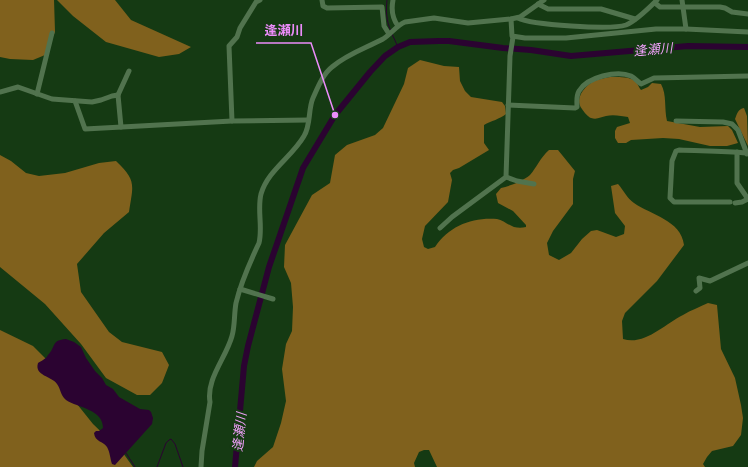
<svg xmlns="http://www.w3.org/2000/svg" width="748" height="467" font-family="'PT Serif','Noto Sans JP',serif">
<rect width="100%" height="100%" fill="#153a13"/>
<g fill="#80611d">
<polygon points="0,0 54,0 55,32 45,55 33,60 10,59 0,57"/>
<polygon points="57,0 115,0 131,20 191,47 179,54 159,57 106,42 73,16"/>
<path d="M420,60L444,66L459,67L460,81L465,91L471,97L502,102L505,106L506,114C500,119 491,121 484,125V143L489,150L459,168L453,170L450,173L452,180L448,202L425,226L422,239L424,247L428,249L435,247C449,226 472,217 497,219C503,220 508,225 514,227C518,228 522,228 526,227V225L513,211L498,203L496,194L501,188C510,186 523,181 530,175C537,167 540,158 549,150H558L575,171L573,179V204L553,231L547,243L549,255L559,260L571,253L582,239L591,231L597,230L616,237L624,234L625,226L615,213L611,186L618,184C624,191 627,198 634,203C651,215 681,220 684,245L657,281L625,313L622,321L623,339C644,346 665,324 683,315C691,310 700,307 708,303L717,305L721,349L735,378L741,405L743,418L741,435L733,446L712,451L707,457L703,464L705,467H437L429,450H424L419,452L414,463L415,467H254L257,461L273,447L281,423L286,401L282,369L286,344L292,331L293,307L291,283L284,267L285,245L312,195L330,183L335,155L347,145L375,135L383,128L404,84L408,68Z"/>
<path d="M610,77C618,77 630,76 636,82C638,84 639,88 641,90L648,87L652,83L661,84C667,95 664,108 667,121L700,127L728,126L732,130L738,143L727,146H710L679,139L663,138L631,140L626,143H618L615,138V131L617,127L630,123L628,117C622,116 613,114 606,116C601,117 597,120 591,118C588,117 584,112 582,109C574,98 585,86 594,81C599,79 605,78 610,77Z"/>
<path d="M744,108L747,116L748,146L735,119C737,114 738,109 744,108Z"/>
<path d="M0,155L11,161L26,173L39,176L65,173L99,163L116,161C137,181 133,185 129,212L104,233L77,264L81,292L109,332L122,342L162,352L169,365L162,383L150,395H137L106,378L81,344L45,304L0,267Z"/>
<polygon points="0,330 33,346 54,367 73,399 93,424 123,453 133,467 0,467"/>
</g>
<path fill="#2b0331" d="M66,339L74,342L81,347L86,358L95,371L102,378L106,385L113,389L119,397L140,409L149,410L151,412L153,418L152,424L115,465L112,464C110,458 110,452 107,447C103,441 95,442 94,433L96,431H99L103,428C103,409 78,408 66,400C60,395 61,389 57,384C52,376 34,376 38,363C41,361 46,359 48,355C56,347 51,340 66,339Z"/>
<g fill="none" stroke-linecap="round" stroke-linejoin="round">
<g stroke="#2b0331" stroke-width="1">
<path d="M387,0C386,9 386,22 391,31"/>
<polyline points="392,34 398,47"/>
<polyline points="126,453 135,467"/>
<polyline points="157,467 166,443 169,440 171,439 175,444 183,467"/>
</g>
<polyline stroke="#2b0331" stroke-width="6" points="235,467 244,366 248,346 269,267 303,168 335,115 370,72 385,56 398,47 410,42 439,41 449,41 503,48 531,50 571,56 688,46 748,47"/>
<g stroke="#51734e" stroke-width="5">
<polyline points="322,0 323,6 327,8 382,7 384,26 389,34"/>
<path d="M393,0C391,10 392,18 398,26"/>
<polyline points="682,0 686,29"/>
<polyline points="655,3 660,7 720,7 725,8 732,12 748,14"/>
<polyline points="538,4 548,9 601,9 635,19"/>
<path d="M518,18C531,25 611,30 626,25C636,21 650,7 657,0"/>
<polyline points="511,19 512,36 525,38 566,38 656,29 686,29 748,32"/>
<polyline points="0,92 18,87 52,99 92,102 101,100 112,96 118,95 121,127"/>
<polyline points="37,94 52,33"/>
<polyline points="118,95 129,71"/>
<polyline points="75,101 85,129 232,121 308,120"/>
<path d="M508,105L575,108L577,107C577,101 576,96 579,91C587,77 617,70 631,76C635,78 638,82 641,84L654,78L748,76"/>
<polyline points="232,121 229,46 237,37 240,28 256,2 260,0"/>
<polyline points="676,121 723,122 732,124 738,130 747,154"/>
<polyline points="737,152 737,183 748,199"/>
<polyline points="506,177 517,181 534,184"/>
<path d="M730,202H674L670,198L672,161L676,151L679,150C702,151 724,151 746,153"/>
<polyline points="735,203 742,202 748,199"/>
<polyline points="440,228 452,217 506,177 510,56 513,37"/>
<polyline points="240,289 273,299"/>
<polyline points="696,291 700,288 699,278 710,281 748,263"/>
<path d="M201,467L202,451L210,402C206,379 226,358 232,336C235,326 234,314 236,303C241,282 250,262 259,243C263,227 257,210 261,194C268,170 292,157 304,136C311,125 308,109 313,98C318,87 323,74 332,67C347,54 366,48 383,39C391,34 396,26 405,22L434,18L468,23L511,19L520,17L544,0"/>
</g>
</g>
<g text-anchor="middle" stroke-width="4" stroke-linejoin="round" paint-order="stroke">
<g font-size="13" font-style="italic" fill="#ee9ff8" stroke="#153a13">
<text transform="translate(653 49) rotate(-5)" y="5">逢瀬川</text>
<text transform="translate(239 432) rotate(-84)" y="5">逢瀬川</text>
</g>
</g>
<path fill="none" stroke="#ec8cfa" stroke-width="1.5" d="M335 115L311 43H256"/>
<circle fill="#ec8cfa" stroke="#153a13" stroke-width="1.5" cx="335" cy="115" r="4"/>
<g font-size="13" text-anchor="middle" font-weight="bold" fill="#ec8cfa" stroke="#153a13" stroke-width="4" stroke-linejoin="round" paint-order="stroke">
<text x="284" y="35">逢瀬川</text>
</g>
</svg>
